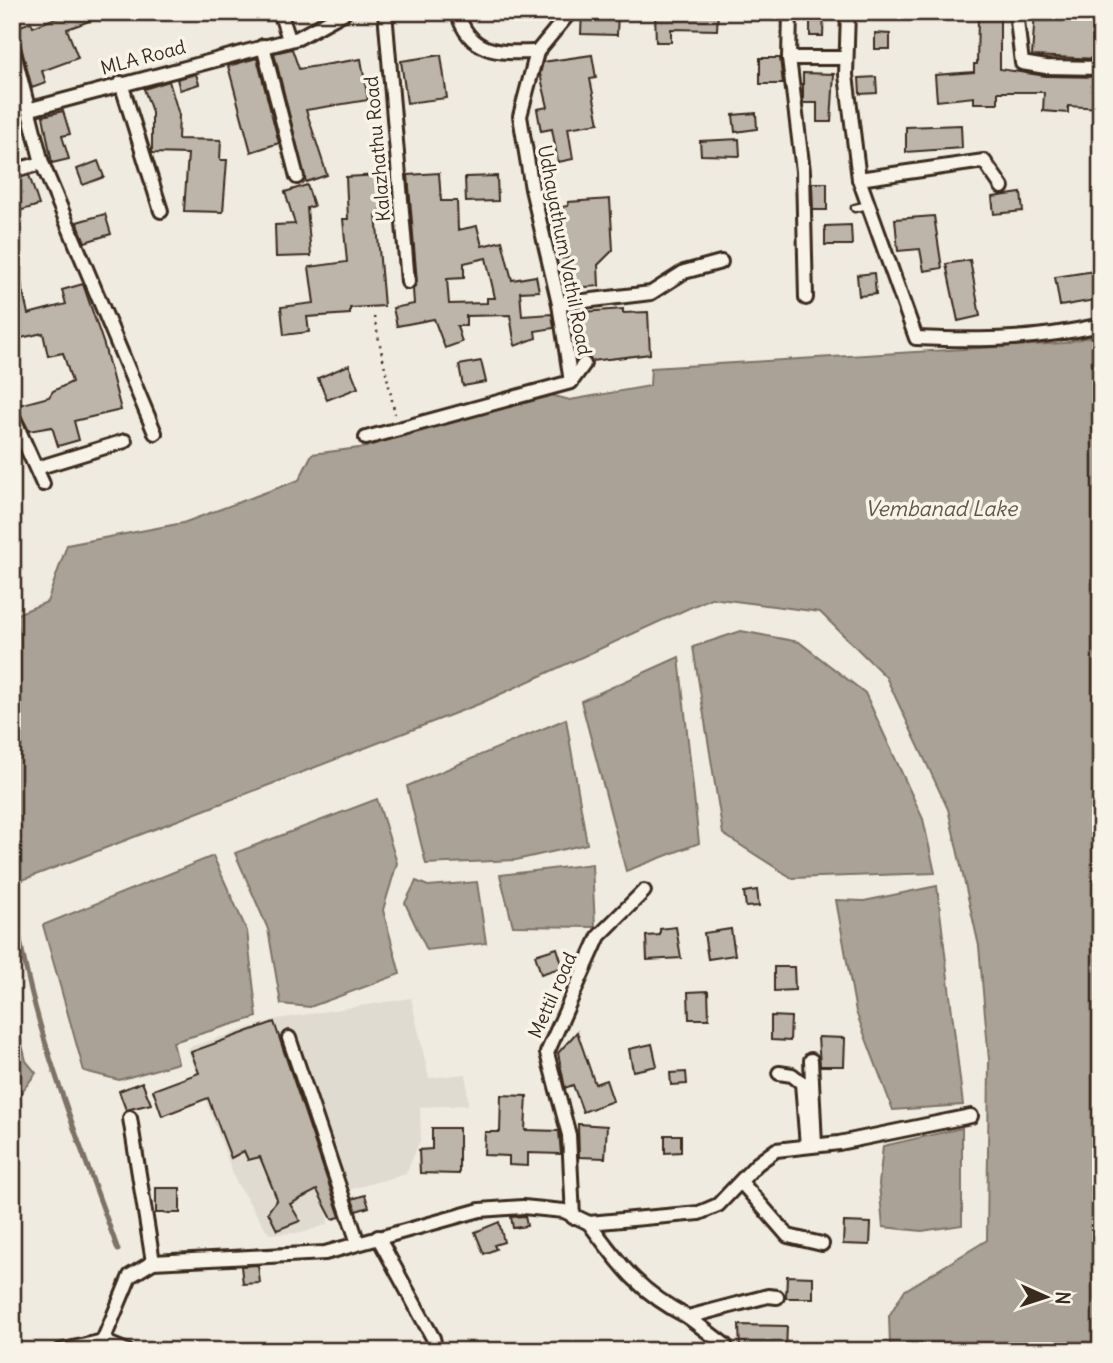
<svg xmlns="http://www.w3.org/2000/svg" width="1113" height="1363" font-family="Delius,sans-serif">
<rect width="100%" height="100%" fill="#efebe0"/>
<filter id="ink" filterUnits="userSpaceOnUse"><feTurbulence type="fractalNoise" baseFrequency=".0143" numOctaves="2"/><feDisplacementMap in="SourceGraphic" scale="14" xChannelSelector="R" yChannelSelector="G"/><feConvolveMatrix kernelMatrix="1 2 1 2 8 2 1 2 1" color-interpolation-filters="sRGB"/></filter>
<g filter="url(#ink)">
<polygon fill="#e0dbd0" points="411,998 429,1078 466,1074 468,1105 420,1107 421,1138 406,1174 326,1196 328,1224 302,1233 269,1234 236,1182 187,1048 277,1019"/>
<g fill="#aaa296" stroke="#7e7266" stroke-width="2">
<polygon points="1101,334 1101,1351 900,1351 890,1345 889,1316 904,1291 987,1240 989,1060 979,946 948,809 886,677 820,612 711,598 479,704 12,884 12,616 47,602 67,545 183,523 299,480 312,454 367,447 376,427 418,420 446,424 543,393 570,400 650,386 651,368 1064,343"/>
<polygon points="741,631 799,642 865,693 923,819 935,873 792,878 723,834 693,647"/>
<polygon points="679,657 699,843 626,871 581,701"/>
<polygon points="566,719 587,844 516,860 426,864 407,786"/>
<polygon points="377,799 397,863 383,910 400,974 310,1007 281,1004 268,929 235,853"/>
<polygon points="213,856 247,931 257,1017 173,1042 178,1063 119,1080 84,1071 43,925"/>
<polygon points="592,864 595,927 513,926 500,875"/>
<polygon points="416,881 428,886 477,882 486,943 427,950 405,903"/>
<polygon points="937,886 963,1105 893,1110 856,1012 836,900 864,901"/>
<polygon points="12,1002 26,1061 36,1073 17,1098 12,1096"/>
<polygon points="962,1128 962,1225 922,1231 883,1227 879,1184 883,1146"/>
</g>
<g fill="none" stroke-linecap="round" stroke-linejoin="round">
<path stroke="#7e7266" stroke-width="5" d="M12,883C24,1009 76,1132 118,1250"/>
</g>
<g fill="#bdb5aa" stroke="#3b2a1e" stroke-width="2" fill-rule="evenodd">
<polygon points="71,12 109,14 67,29 78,58 42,71 46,83 32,88 20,43 12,36 12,29 31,22 33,27"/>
<polygon points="582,12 618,12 617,35 581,34"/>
<polygon points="655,12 718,12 717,30 671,29 671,42 656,42"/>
<polygon points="810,12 824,12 823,36 810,36"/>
<polygon points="1035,12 1099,12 1098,59 1032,56"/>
<polygon points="978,18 1000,18 1000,69 1046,76 1101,77 1101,108 1068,106 1068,113 1043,111 1044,92 998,92 998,103 974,103 974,97 937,101 935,75 974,72 974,64 977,64"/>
<polygon points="875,33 890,34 890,49 875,49"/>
<polygon points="292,49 299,69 361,59 368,100 306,110 327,175 306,182 274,53"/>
<polygon points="441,55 447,98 407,103 401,61"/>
<polygon points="592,55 596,78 590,79 599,123 568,128 573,159 558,162 552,129 541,131 537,109 548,107 540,74 543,62"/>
<polygon points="257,58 279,143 251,152 228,66"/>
<polygon points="760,58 780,58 783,84 760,84"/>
<polygon points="803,73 834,74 831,122 817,122 817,103 803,103"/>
<polygon points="196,74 199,84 180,90 177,79"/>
<polygon points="876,77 877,93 860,94 859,78"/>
<polygon points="169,81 179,115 178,139 221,140 220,160 227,160 223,212 184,211 188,154 152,153 152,112 144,89"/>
<polygon points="63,111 70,134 62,136 69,159 52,163 43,116"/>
<polygon points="756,113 757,129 735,132 733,115"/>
<polygon points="961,125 962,148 906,152 906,127"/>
<polygon points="739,139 740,156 701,155 700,141"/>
<polygon points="98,161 104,177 83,185 77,169"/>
<path d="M439,173L441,201H457L458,230L477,226L482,246L502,241L512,280L536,276L539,291L520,292L522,316L552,314L554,328L535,331L536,338L515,346L510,315L466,316V326H457L462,342L445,348L434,319L397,326L393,308L414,304L413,289L417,282L408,175ZM486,258L495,298H487V303L449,304L447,279L464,278V263Z"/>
<polygon points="29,175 39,205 19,211 12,180"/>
<polygon points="379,175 381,214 376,214 384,306 350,308 350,314 307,317 309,332 284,335 281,307 314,303 309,267 347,262 343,219 348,219 346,177"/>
<polygon points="497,176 498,201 466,202 465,177"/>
<polygon points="812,183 827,183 827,210 813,210"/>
<polygon points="307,185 314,206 307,208 311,256 276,257 275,225 295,224 285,192"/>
<polygon points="1021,193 1023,211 994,214 992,197"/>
<polygon points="610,199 613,250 598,265 599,286 571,288 568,258 558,259 556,230 551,230 549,209 568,206 568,202"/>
<polygon points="105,214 111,234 85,242 77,222"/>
<polygon points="934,216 942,268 924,271 920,249 898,251 895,219"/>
<polygon points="851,225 852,245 825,245 825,226"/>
<polygon points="970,260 980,316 958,321 946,264"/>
<polygon points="12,268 18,268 28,314 66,304 62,290 83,284 104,345 121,410 74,421 79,440 58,446 52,427 29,431 21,415 19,405 49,397 53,391 72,382 63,353 48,356 43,333 12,340"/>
<polygon points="1101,270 1101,299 1060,306 1055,277"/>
<polygon points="874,273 876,294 859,296 857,275"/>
<polygon points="623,309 623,313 648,312 650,354 592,361 584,355 576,360 569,313"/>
<polygon points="481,361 486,382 463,386 459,365"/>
<polygon points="349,365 358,388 327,400 318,378"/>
<polygon points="757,890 759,906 746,907 744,892"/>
<polygon points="676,927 681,958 647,960 646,936 660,935 660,929"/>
<polygon points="731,929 735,955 708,959 704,933"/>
<polygon points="557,948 563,967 541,974 535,955"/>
<polygon points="774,967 794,967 795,990 774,991"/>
<polygon points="708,991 709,1019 689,1019 688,992"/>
<polygon points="771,1016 791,1017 790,1041 771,1040"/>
<polygon points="274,1022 340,1217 332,1219 317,1190 290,1204 300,1221 277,1230 268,1212 277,1199 260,1157 248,1160 244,1151 231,1158 208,1098 162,1116 153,1090 199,1073 191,1052"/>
<polygon points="577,1032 595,1084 606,1080 613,1101 583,1112 573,1085 565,1088 558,1053"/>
<polygon points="818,1037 845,1038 844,1066 820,1066"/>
<polygon points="652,1044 657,1066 633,1071 629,1049"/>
<polygon points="686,1072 687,1084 671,1085 670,1073"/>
<polygon points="142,1082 151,1104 126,1110 119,1091"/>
<polygon points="501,1095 527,1096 525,1130 559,1131 561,1154 528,1153 528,1166 509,1165 509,1156 484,1155 485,1132 500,1132"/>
<polygon points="578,1124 607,1126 605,1158 579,1157"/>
<polygon points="432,1128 459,1128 459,1174 420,1173 419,1150 432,1149"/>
<polygon points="665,1135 681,1135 681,1152 665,1153"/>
<rect x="156" y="1188" width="24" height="25"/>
<polygon points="365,1195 369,1207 356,1211 352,1199"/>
<polygon points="525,1216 527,1226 513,1228 511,1217"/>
<polygon points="499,1222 504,1242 494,1245 496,1249 484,1254 475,1232"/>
<polygon points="844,1222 871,1223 870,1245 843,1244"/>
<polygon points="258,1265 260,1283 243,1284 241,1266"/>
<polygon points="787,1276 813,1277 813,1298 786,1298"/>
<polygon points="739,1325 787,1326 786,1351 740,1351"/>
</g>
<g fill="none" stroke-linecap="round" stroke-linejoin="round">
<defs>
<polyline id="lane" points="855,208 868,205"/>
<g id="street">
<polyline points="280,12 289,39"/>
<polyline points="385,12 408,282"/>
<path d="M457,12C470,55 499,53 537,52"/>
<polyline points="570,12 537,52 520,116 532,189 559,304 571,382"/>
<polyline points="790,12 789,58 803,171 806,298"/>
<path d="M848,12L846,75L859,179L916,338C982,341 1035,340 1101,325"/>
<polyline points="1016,12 1022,63 1046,67 1101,68"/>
<polyline points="12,45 42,163 12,171"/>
<polyline points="263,46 297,177"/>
<polyline points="789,58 846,58"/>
<polyline points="121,83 161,211"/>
<polyline points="31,109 298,38 345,12"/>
<polyline points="42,163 155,433"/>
<polyline points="859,179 984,161 1002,187"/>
<polyline points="559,304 651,293 684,272 721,262"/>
<polyline points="571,382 584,364"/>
<polyline points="12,415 43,484"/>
<polyline points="366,438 571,382"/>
<polyline points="37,468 125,441"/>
<polyline points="289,1038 358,1243"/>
<polyline points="811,1060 815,1145"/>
<polyline points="779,1073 792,1075 802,1083 807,1146"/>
<polyline points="130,1118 153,1262"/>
<polyline points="741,1182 788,1236 822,1244"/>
<polyline points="573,1217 569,1135 547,1053 599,936 644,891"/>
<path d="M589,1223C621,1266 639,1292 688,1317L768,1296L777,1297"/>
<polyline points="378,1237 433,1338 436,1351"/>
<polyline points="688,1317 725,1345 727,1351"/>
<polyline points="103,1341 127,1351"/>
<polyline points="60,1351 103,1341 130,1276 153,1262 325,1253 480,1210 523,1207 564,1211 589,1223 699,1213 718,1205 757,1164 776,1150 839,1143 971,1116"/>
</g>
</defs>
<use href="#lane" stroke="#3b2a1e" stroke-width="11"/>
<use href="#street" stroke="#3b2a1e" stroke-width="18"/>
<polyline stroke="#3b2a1e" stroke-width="2.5" stroke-dasharray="2 5" stroke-linecap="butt" points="374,317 395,414"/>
<use href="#lane" stroke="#f7f3e8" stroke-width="6"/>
<use href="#street" stroke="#f7f3e8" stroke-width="12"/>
</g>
</g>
<g text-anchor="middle" stroke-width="7" stroke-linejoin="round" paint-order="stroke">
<g font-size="19" fill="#3b2a1e" stroke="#f7f3e8">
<text transform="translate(143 57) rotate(-15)" y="7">MLA Road</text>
<text transform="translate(377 149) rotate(-95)" y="7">Kalazhathu Road</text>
<text transform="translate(565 250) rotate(79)" y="7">Udhayathum Vathil Road</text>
<text transform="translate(552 995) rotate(-66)" y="7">Mettil road</text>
</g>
<g font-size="21" font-style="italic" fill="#625448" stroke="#f7f3e8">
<text x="941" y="516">Vembanad Lake</text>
</g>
</g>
<rect width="1113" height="1363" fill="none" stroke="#f7f3e8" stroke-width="42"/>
<rect x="21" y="21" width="1071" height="1321" fill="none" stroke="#3b2a1e" stroke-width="2.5" filter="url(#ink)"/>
<g transform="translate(1046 1297) rotate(93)" stroke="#f7f3e8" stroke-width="5" paint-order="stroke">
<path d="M0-5L12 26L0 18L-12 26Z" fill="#3b2a1e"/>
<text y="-10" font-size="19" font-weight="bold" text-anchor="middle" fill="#3b2a1e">N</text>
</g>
</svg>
